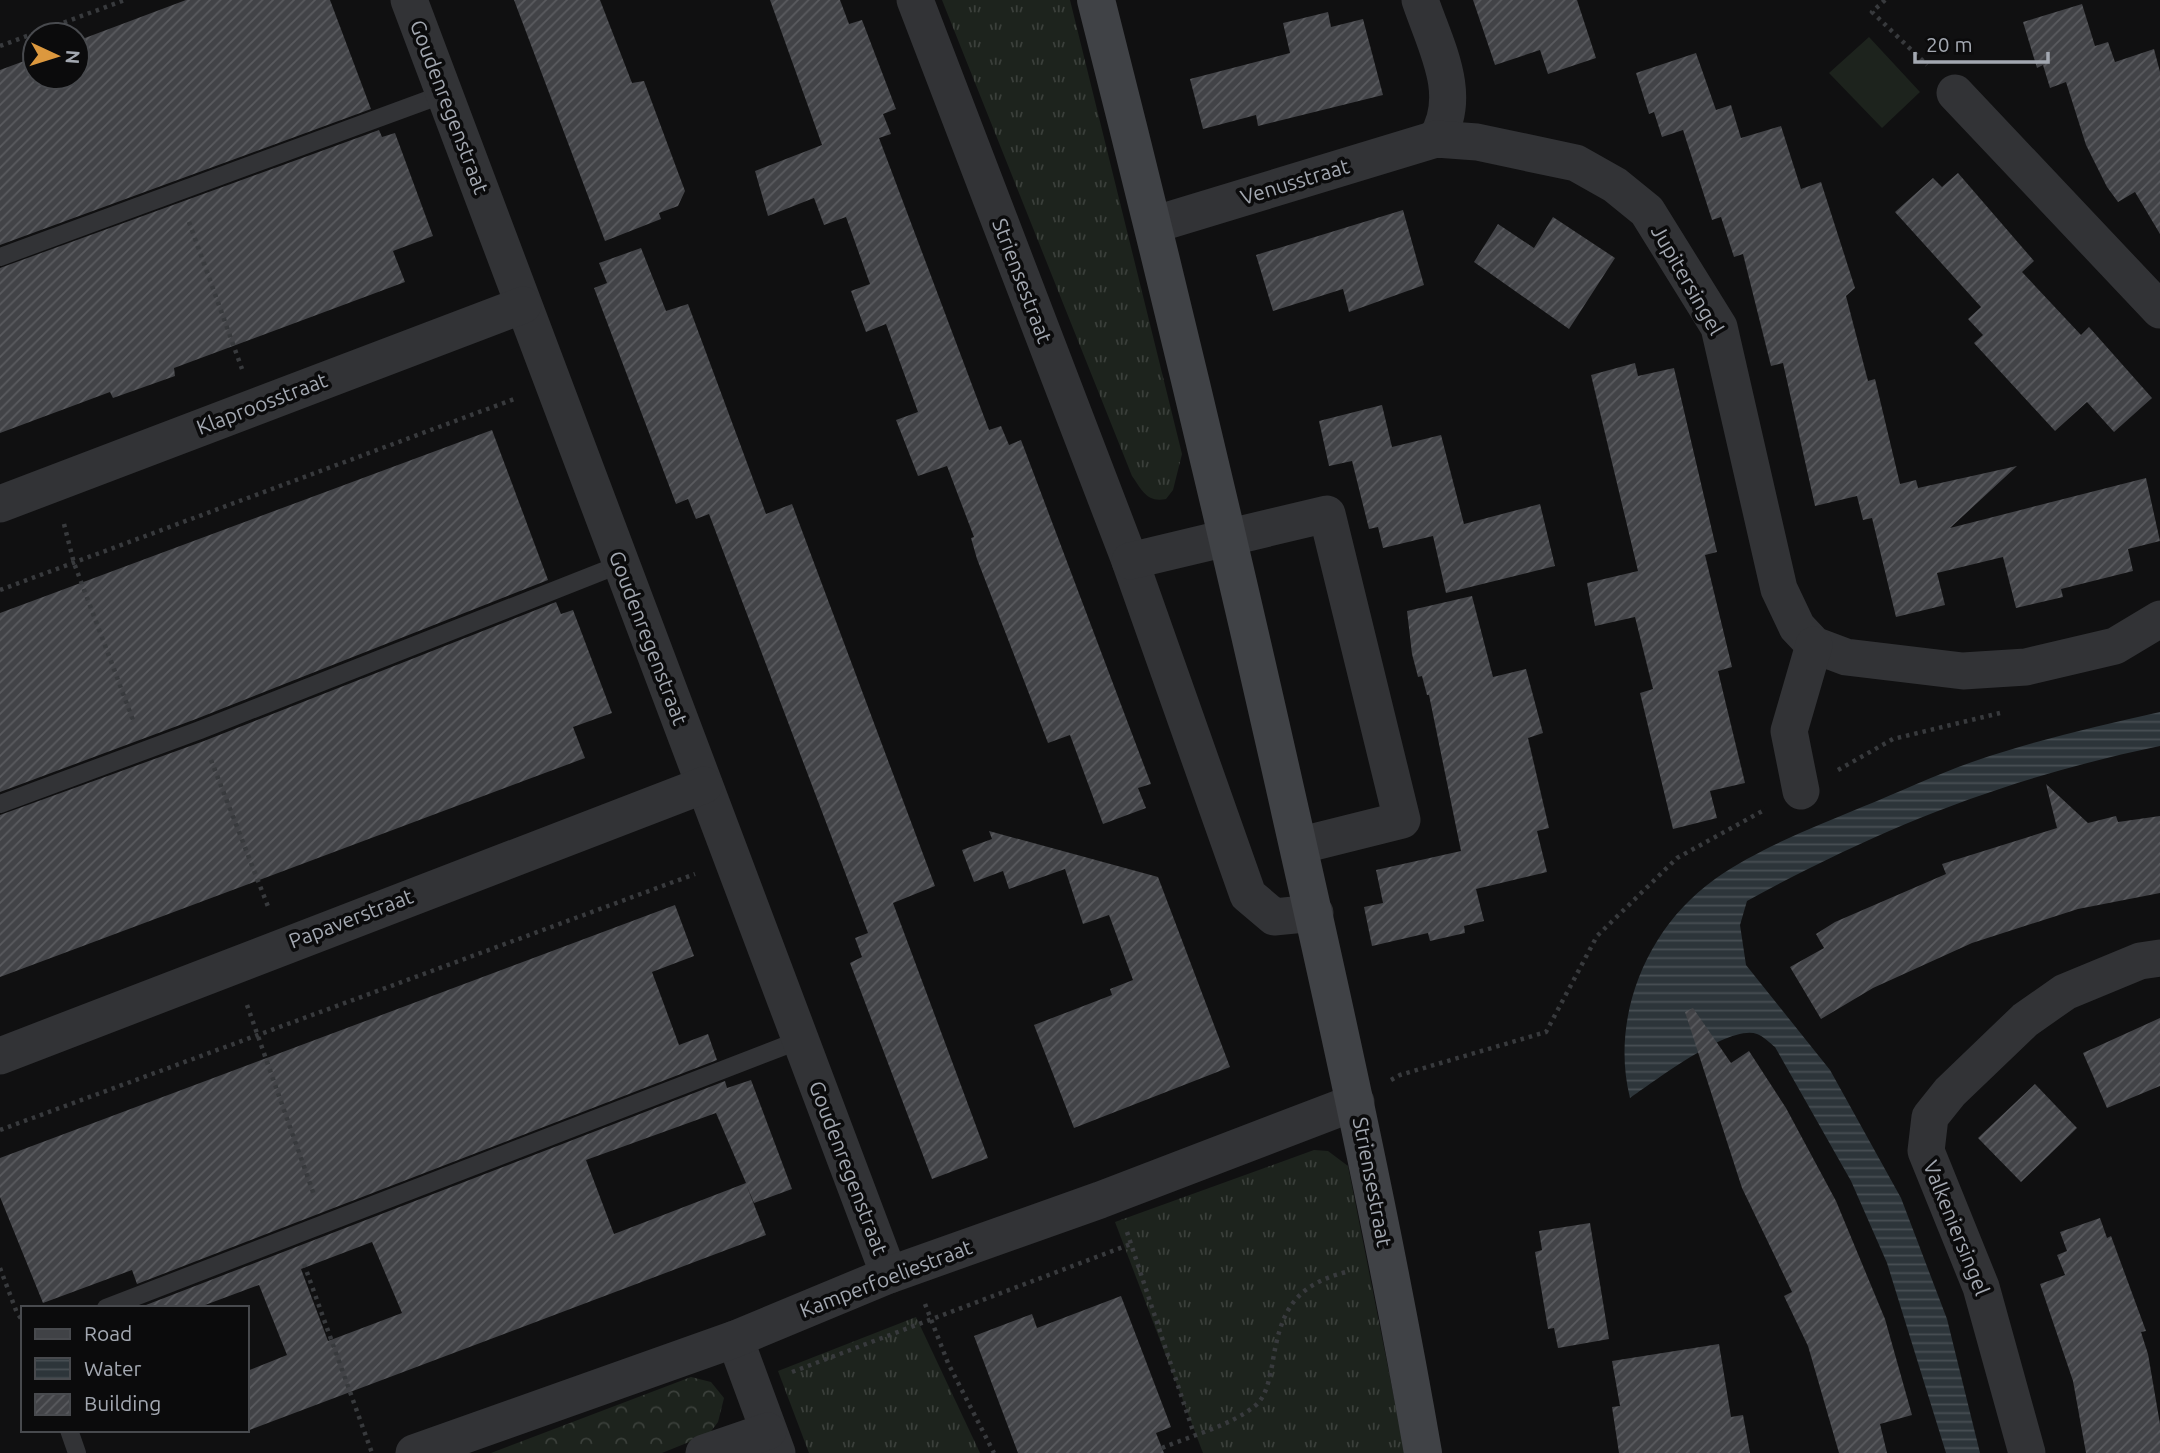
<svg xmlns="http://www.w3.org/2000/svg" width="2160" height="1453" font-family="Ubuntu,sans-serif">
<defs>
<pattern id="grass-tufts" width="24" height="20" patternUnits="userSpaceOnUse" patternTransform="scale(1.75)"><rect width="24" height="20" fill="#1d231d"/><path d="M3 7l-1-3M5 7V3M7 7l1-3M15 17l-1-3M17 17v-4M19 17l1-3" fill="none" stroke="#3b403b"/></pattern>
<pattern id="forest-crowns" width="20" height="18" patternUnits="userSpaceOnUse" patternTransform="scale(1.75)"><rect width="20" height="18" fill="#1d231d"/><path d="M2 6a3 3 0 1 1 6 0M12 15a3 3 0 1 1 6 0" fill="none" stroke="#3b403b"/></pattern>
<pattern id="water-rules" width="6" height="5" patternUnits="userSpaceOnUse" patternTransform="scale(1.75)"><rect width="6" height="5" fill="#2d353a"/><path d="M0 2.5h6" fill="none" stroke="#484f54"/></pattern>
<pattern id="building-hatch" width="6" height="6" patternUnits="userSpaceOnUse" patternTransform="scale(1.75)"><rect width="6" height="6" fill="#424347"/><path d="M-1 1l2-2M0 6l6-6M5 7l2-2" fill="none" stroke="#5a5b5f"/></pattern>
</defs>
<rect width="100%" height="100%" fill="#101011"/>
<g fill="url(#grass-tufts)">
<path d="M942,0H1070L1182,454L1173,490L1166,499C1147,503 1142,490 1132,476Z"/>
<polygon points="1314,1150 1328,1151 1348,1166 1405,1453 1203,1453 1115,1222"/>
<polygon points="916,1317 980,1453 809,1453 778,1371"/>
</g>
<polygon fill="url(#forest-crowns)" points="691,1377 711,1382 724,1398 718,1422 709,1434 662,1453 491,1453"/>
<polygon fill="#1d231d" points="1869,37 1920,92 1882,128 1829,73"/>
<path fill="url(#water-rules)" d="M2160,712V746C2007,778 1884,826 1747,901L1740,925L1746,965L1830,1070L1901,1198L1947,1319L1980,1453H1946L1887,1263L1851,1181L1775,1047C1770,1043 1763,1036 1757,1034C1729,1024 1654,1082 1630,1098C1610,1018 1646,928 1715,879C1759,848 1812,828 1862,807C1900,792 1937,774 1975,761C2036,740 2098,726 2160,712Z"/>
<g fill="url(#building-hatch)" fill-rule="evenodd">
<polygon points="186,0 330,0 371,109 0,245 0,70 35,57 35,77 77,77 77,41"/>
<polygon points="514,0 600,0 632,83 644,81 685,191 678,206 659,213 661,219 605,241"/>
<polygon points="770,0 840,0 849,24 862,20 896,109 883,114 891,134 879,138 989,430 1001,426 1009,445 1021,440 1151,784 1138,788 1146,808 1103,824 1070,735 1048,743 977,559 971,538 974,537 947,466 918,476 896,420 918,412 886,324 866,332 851,291 870,284 846,217 824,225 814,198 768,216 755,171 822,145"/>
<polygon points="1473,0 1577,0 1596,58 1548,74 1540,50 1495,65"/>
<polygon points="2082,4 2095,46 2108,42 2115,62 2154,49 2160,72 2160,234 2135,192 2118,202 2107,187 2086,145 2066,82 2050,88 2043,65 2037,68 2023,22"/>
<polygon points="1328,12 1331,27 1363,19 1383,95 1258,126 1256,115 1203,129 1190,79 1290,53 1283,23"/>
<polygon points="1696,53 1716,110 1731,105 1741,138 1781,126 1801,189 1821,182 1855,288 1846,296 1868,381 1875,379 1900,484 1916,480 1918,488 2017,466 1950,528 2146,478 2160,541 2128,549 2133,571 2061,589 2063,597 2016,608 2003,557 1937,573 1945,605 1896,617 1872,518 1863,520 1857,496 1815,506 1783,363 1771,366 1743,254 1734,257 1721,217 1712,220 1683,130 1662,137 1654,112 1649,114 1636,73"/>
<polygon points="379,130 382,137 395,133 433,236 393,251 405,282 174,368 175,376 113,398 110,392 0,433 0,268"/>
<polygon points="1958,173 2034,261 2022,272 2081,335 2089,327 2152,398 2114,432 2087,402 2055,431 1974,343 1983,335 1968,319 1981,307 1895,212 1933,178 1942,187"/>
<polygon points="1403,210 1424,285 1349,312 1343,289 1273,311 1256,255"/>
<polygon points="1553,217 1615,258 1569,329 1474,262 1498,224 1534,248"/>
<polygon points="641,248 666,311 688,304 766,514 792,504 935,886 893,903 988,1158 932,1179 850,963 862,957 855,938 868,933 709,514 696,519 688,499 676,504 594,288 607,283 599,263"/>
<polygon points="1635,363 1638,376 1674,368 1717,552 1705,555 1732,667 1718,671 1745,783 1710,791 1717,818 1673,829 1640,693 1653,689 1635,617 1595,626 1587,583 1638,571 1591,375"/>
<polygon points="1382,405 1392,447 1441,435 1464,524 1540,504 1555,566 1446,593 1433,536 1383,548 1378,527 1369,529 1352,461 1329,466 1319,421"/>
<polygon points="492,430 548,580 196,719 0,792 0,613"/>
<polygon points="1472,596 1493,677 1526,669 1543,733 1528,738 1549,828 1537,831 1547,872 1476,889 1484,921 1464,926 1465,933 1430,941 1428,933 1372,946 1364,907 1383,903 1376,870 1461,851 1429,695 1427,695 1422,676 1418,677 1412,654 1407,611"/>
<polygon points="556,602 561,614 573,610 612,713 573,727 585,758 0,977 0,815 204,741"/>
<polygon points="2046,784 2088,823 2116,816 2118,822 2160,816 2160,893 2078,909 1972,943 1873,988 1821,1019 1790,967 1824,948 1816,934 1835,922 1946,874 1942,864 2057,828"/>
<polygon points="989,831 1158,877 1230,1067 1074,1128 1034,1025 1112,995 1110,989 1133,980 1109,915 1083,924 1065,869 1009,889 1003,871 974,882 962,850 992,839"/>
<polygon points="675,905 694,956 652,972 679,1045 708,1034 717,1060 137,1284 132,1270 43,1303 0,1197 0,1158"/>
<polygon points="1693,1008 1731,1063 1749,1051 1786,1108 1836,1201 1885,1319 1912,1415 1880,1424 1887,1453 1839,1453 1808,1346 1784,1296 1792,1292 1742,1188 1685,1012"/>
<polygon points="2160,1018 2160,1086 2107,1108 2083,1053"/>
<path d="M751,1080L792,1189L754,1203L746,1184L766,1235L247,1431V1371L287,1355L259,1285L197,1308H147L146,1305L725,1081L727,1088ZM716,1113L746,1183L614,1234L586,1160ZM372,1242L402,1313L328,1341L301,1269Z"/>
<polygon points="2035,1084 2077,1128 2021,1182 1978,1138"/>
<polygon points="2100,1218 2107,1238 2111,1236 2146,1331 2141,1332 2148,1354 2160,1424 2160,1453 2086,1453 2073,1381 2040,1284 2065,1275 2057,1255 2067,1251 2060,1232"/>
<polygon points="1590,1223 1609,1339 1558,1348 1554,1328 1548,1329 1535,1252 1542,1250 1539,1231"/>
<polygon points="1121,1296 1171,1427 1156,1433 1164,1453 1018,1453 974,1336 1032,1314 1037,1328"/>
<polygon points="1719,1344 1731,1417 1743,1415 1750,1453 1619,1453 1612,1407 1620,1406 1612,1361"/>
</g>
<g fill="none" stroke-linecap="round" stroke-linejoin="round">
<g stroke="#383a3d" stroke-width="4.5" stroke-dasharray="3.5 5" stroke-linecap="butt">
<polyline points="1885,0 1872,12 1927,65"/>
<polyline points="0,46 125,0"/>
<polyline points="189,222 242,369"/>
<polyline points="64,524 74,563 133,720"/>
<polyline points="0,590 517,398"/>
<polyline points="211,760 269,909"/>
<polyline points="1838,770 1893,739 2000,713"/>
<polyline points="247,1005 314,1195"/>
<polyline points="1391,1080 1400,1075 1546,1032 1597,936 1677,858 1766,809"/>
<polyline points="0,1130 695,874"/>
<polyline points="1127,1232 1194,1434"/>
<polyline points="304,1264 372,1453"/>
<polyline points="0,1268 17,1313 23,1321"/>
<polyline points="925,1304 948,1363 994,1453"/>
<polyline points="792,1372 1131,1244"/>
<path d="M1162,1448C1192,1435 1231,1426 1256,1405C1267,1395 1269,1379 1272,1366C1280,1315 1291,1286 1346,1272"/>
</g>
<g stroke="#323336" stroke-width="18">
<polyline points="0,257 444,94"/>
<polyline points="0,804 200,730 621,564"/>
<polyline points="106,1308 800,1040"/>
<polyline points="69,1430 77,1453"/>
</g>
<g stroke="#323336" stroke-width="37">
<polyline points="409,0 889,1275"/>
<polyline points="915,0 1130,561 1248,895 1274,917 1315,913"/>
<path d="M1420,0C1435,45 1464,95 1436,139"/>
<polyline points="1955,93 2160,310"/>
<polyline points="1153,225 1436,139 1477,142 1576,163 1615,185 1647,211 1719,327 1779,589 1797,627 1814,645 1846,657 1963,671 2026,667 2115,646 2160,619"/>
<polyline points="0,504 523,305"/>
<polyline points="1130,561 1327,514 1402,820 1298,846"/>
<polyline points="1801,791 1789,731 1814,645"/>
<polyline points="0,1056 704,785"/>
<polyline points="735,1339 777,1453"/>
<polyline points="414,1453 735,1339 889,1275 1100,1200 1356,1102"/>
<polyline points="704,1453 768,1431"/>
<polyline points="2027,1453 1981,1287 1926,1151 1930,1117 1950,1092 2025,1020 2065,992 2140,961 2160,958"/>
</g>
<path stroke="#404246" stroke-width="38" d="M1096,0C1165,271 1230,543 1291,815C1339,1027 1386,1239 1423,1453"/>
</g>
<g text-anchor="middle" stroke-width="7" stroke-linejoin="round" paint-order="stroke">
<g font-size="21" fill="#a3a8b1" stroke="#0b0b0c">
<text transform="translate(449 107) rotate(69)" y="7">Goudenregenstraat</text>
<text transform="translate(1295 182) rotate(-17)" y="7">Venusstraat</text>
<text transform="translate(1687 280) rotate(60)" y="7">Jupitersingel</text>
<text transform="translate(1022 281) rotate(69)" y="7">Striensestraat</text>
<text transform="translate(262 404) rotate(-21)" y="7">Klaproosstraat</text>
<text transform="translate(648 638) rotate(69)" y="7">Goudenregenstraat</text>
<text transform="translate(351 919) rotate(-21)" y="7">Papaverstraat</text>
<text transform="translate(848 1168) rotate(69)" y="7">Goudenregenstraat</text>
<text transform="translate(1372 1182) rotate(79)" y="7">Striensestraat</text>
<text transform="translate(1956 1228) rotate(68)" y="7">Valkeniersingel</text>
<text transform="translate(886 1279) rotate(-21)" y="7">Kamperfoeliestraat</text>
</g>
</g>
<rect x="21" y="1306" width="228" height="126" fill="#0b0b0c" stroke="#484a4e" stroke-width="2"/>
<rect x="35" y="1329" width="35" height="10" fill="#404246" stroke="#484a4e" stroke-width="2"/>
<text x="84" y="1341" font-size="21" fill="#a3a8b1">Road</text>
<rect x="35" y="1358" width="35" height="21" fill="url(#water-rules)" stroke="#484a4e" stroke-width="2"/>
<text x="84" y="1376" font-size="21" fill="#a3a8b1">Water</text>
<rect x="35" y="1394" width="35" height="21" fill="url(#building-hatch)" stroke="#484a4e" stroke-width="2"/>
<text x="84" y="1411" font-size="21" fill="#a3a8b1">Building</text>
<g transform="translate(56 56) rotate(94)"><circle r="33" fill="#0b0b0c" stroke="#484a4e" stroke-width="2"/>
<path d="M0-5L12 26L0 18L-12 26Z" fill="#dc983e"/>
<text y="-10" font-size="19" font-weight="bold" text-anchor="middle" fill="#a3a8b1">N</text>
</g>
<path d="M1915 52v10h133v-10" fill="none" stroke="#a3a8b1" stroke-width="3.5"/>
<text x="1926" y="52" font-size="21" fill="#a3a8b1" stroke="#0b0b0c" stroke-width="5" paint-order="stroke">20 m</text>
</svg>
